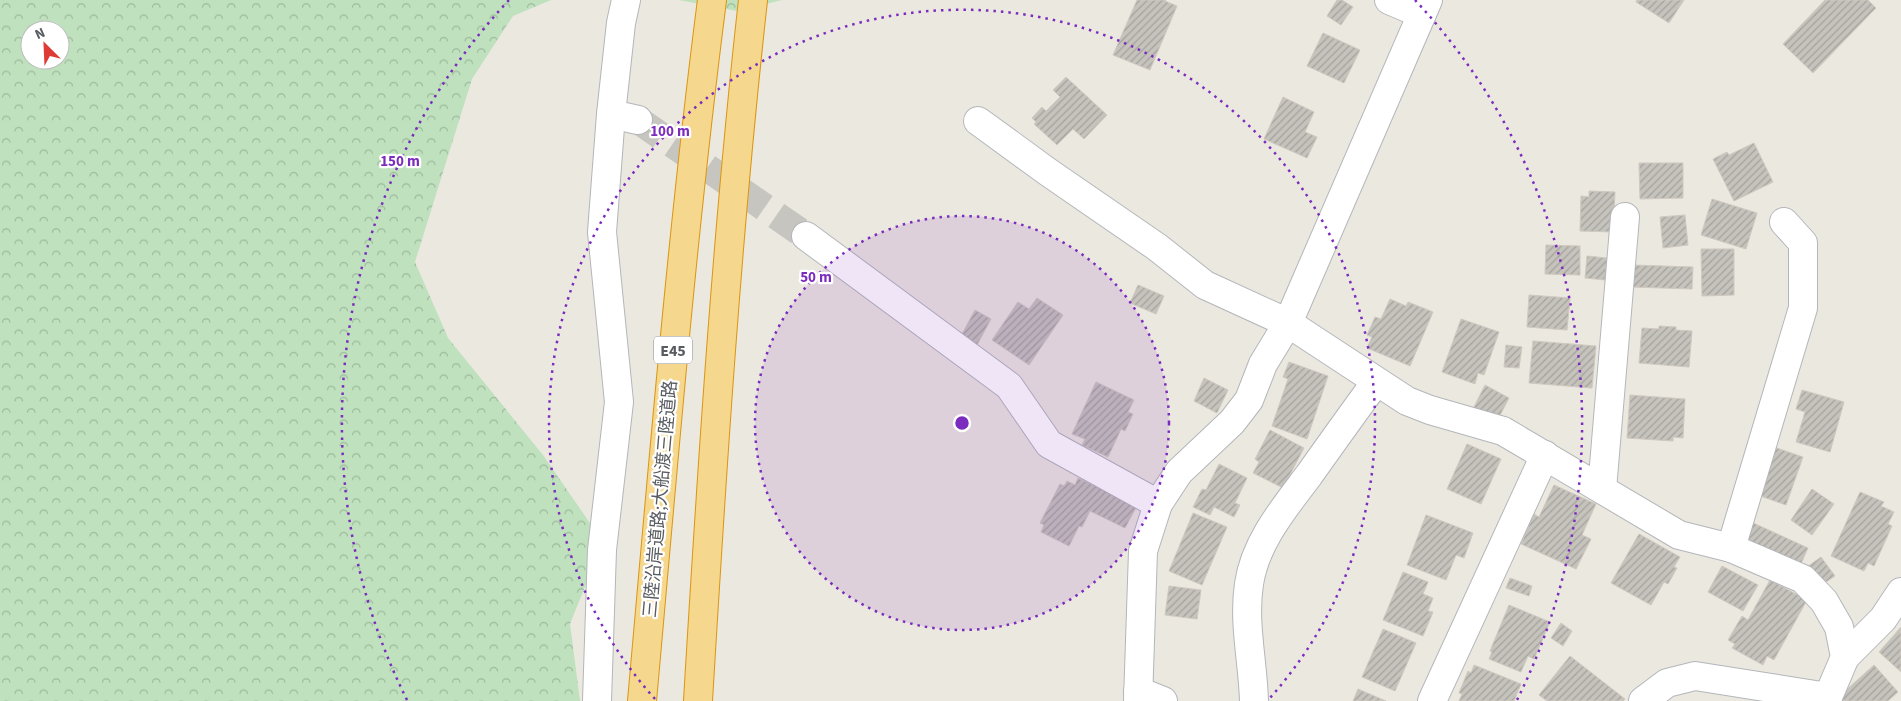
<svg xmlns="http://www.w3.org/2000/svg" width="1901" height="701" font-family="'Source Sans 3','Noto Sans JP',sans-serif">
<defs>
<pattern id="forest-crowns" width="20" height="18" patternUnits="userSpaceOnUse" patternTransform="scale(1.25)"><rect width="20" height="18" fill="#bfe1bd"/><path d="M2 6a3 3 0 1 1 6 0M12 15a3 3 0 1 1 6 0" fill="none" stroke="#9eba9d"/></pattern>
<pattern id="building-hatch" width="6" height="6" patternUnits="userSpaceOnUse" patternTransform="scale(1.25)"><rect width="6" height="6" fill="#c6c3bd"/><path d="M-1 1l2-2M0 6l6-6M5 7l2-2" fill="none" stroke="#a4a29d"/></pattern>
</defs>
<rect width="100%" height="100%" fill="#ebe8e0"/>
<g fill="url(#forest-crowns)" fill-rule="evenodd">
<path d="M0,0H551L513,16L472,79L415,262L448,338L543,455L603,542L570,624L580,701H0ZM30,30H60V60H30Z"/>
<polygon points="679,0 782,0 737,11"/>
</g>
<g fill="url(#building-hatch)" stroke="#cfc9bf">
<polygon points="1137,0 1166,0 1165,1 1177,6 1150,70 1113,55"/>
<polygon points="1337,0 1342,0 1353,7 1341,25 1327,16"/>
<polygon points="1637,0 1684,0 1669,23 1636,2"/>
<polygon points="1825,0 1868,0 1876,8 1813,73 1783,44"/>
<polygon points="1323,33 1360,50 1344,83 1307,66"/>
<polygon points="1066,77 1107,115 1084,139 1073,129 1057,145 1034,124 1036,122 1032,118 1042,107 1046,111 1060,97 1053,90"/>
<polygon points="1283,97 1314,112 1305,132 1317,137 1307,158 1264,139"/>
<polygon points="1754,143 1773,182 1734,201 1713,159 1727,152 1729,155"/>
<polygon points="1639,163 1683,163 1683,198 1640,199"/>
<polygon points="1589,191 1615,192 1613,232 1580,231 1581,196 1589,197"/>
<polygon points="1712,199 1757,213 1746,249 1701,235"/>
<polygon points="1685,215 1688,245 1663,248 1660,217"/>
<polygon points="1546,245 1580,246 1580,275 1545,274"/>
<polygon points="1701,249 1734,249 1734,295 1702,296"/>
<polygon points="1587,256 1607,258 1605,280 1585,278"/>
<polygon points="1633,265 1693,267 1692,289 1633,287"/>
<polygon points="1138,285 1164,296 1156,314 1130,303"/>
<polygon points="1529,295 1570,298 1567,330 1527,327"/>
<polygon points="1037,298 1063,315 1029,365 992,340 1018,302 1029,309"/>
<polygon points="1390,299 1406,306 1408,302 1433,312 1410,366 1367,348 1372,337 1367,335 1375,317 1381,319"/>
<polygon points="975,310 991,319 977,345 961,336"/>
<polygon points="1461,319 1499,332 1484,375 1478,373 1475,384 1442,372"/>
<polygon points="1659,326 1676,327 1676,330 1692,331 1689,367 1639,363 1642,328 1659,329"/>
<polygon points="1533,341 1596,346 1592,388 1529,383"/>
<polygon points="1506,345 1522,347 1519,368 1504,367"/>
<polygon points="1289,362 1328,376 1307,439 1272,426 1288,379 1283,377"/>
<polygon points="1204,378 1228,390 1217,413 1194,401"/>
<polygon points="1096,382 1134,400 1128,412 1133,414 1125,431 1121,429 1108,457 1082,445 1085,439 1072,434"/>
<polygon points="1485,385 1509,398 1496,423 1472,411"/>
<polygon points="1802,390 1844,402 1830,452 1796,442 1805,412 1796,409"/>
<polygon points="1630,395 1685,399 1683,438 1673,437 1673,441 1627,438"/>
<polygon points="1270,430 1304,448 1283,488 1253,473 1259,462 1255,459"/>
<polygon points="1467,444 1501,459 1481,504 1447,489"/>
<polygon points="1768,445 1803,457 1786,505 1752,493"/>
<polygon points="1219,464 1247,478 1235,503 1240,505 1234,517 1214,507 1210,515 1193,507 1202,489 1206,490"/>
<polygon points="1078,478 1095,486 1096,484 1138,504 1125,528 1090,511 1082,527 1079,526 1069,546 1041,532 1044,525 1040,523 1060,484 1064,486 1067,481 1075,485"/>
<polygon points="1554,485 1596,504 1582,535 1591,539 1576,569 1521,544 1534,514 1539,517"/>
<polygon points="1812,489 1834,504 1812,535 1791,520"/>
<polygon points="1860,492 1884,502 1881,506 1894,512 1888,524 1892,526 1874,566 1868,563 1864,571 1831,556"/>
<polygon points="1193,513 1227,527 1202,585 1169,571"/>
<polygon points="1426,515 1473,533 1464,558 1456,555 1446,580 1407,565"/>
<polygon points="1749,521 1808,548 1799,568 1741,538"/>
<polygon points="1639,534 1680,557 1674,567 1677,568 1668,584 1664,582 1651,605 1611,583"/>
<polygon points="1821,557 1835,576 1820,586 1807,567"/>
<polygon points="1722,566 1758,585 1743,611 1708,592"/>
<polygon points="1403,572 1428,582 1423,594 1433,598 1428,611 1433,612 1423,636 1383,620"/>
<polygon points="1510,578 1532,586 1529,596 1506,588"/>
<polygon points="1770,580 1807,600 1774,660 1767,656 1763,665 1732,648 1735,644 1728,640 1742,616 1748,620"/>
<polygon points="1169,586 1201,590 1197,619 1165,615"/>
<polygon points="1509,605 1550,622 1534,659 1528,656 1521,672 1489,659 1492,652 1490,651"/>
<polygon points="1561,623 1572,631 1563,646 1551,638"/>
<polygon points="1901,627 1901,672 1879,652"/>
<polygon points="1383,629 1416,643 1395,691 1362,677"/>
<polygon points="1570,656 1625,699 1623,701 1547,701 1539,695"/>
<polygon points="1474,665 1521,684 1514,701 1459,701 1462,694 1459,693 1468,671 1471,673"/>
<polygon points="1874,665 1898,692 1888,701 1834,701"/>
<polygon points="1358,689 1386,701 1353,701"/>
</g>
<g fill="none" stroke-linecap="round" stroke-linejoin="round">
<polyline stroke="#c6c5c0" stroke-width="28" stroke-dasharray="28 14" stroke-linecap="butt" points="638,120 806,236"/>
<defs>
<g id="minor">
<polyline points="1389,0 1422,14"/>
<polyline points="611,114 638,120"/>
<polyline points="978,121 1048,172 1157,247 1205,285 1288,323 1407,401 1430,410 1503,431 1679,535 1731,548 1803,579 1824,601 1839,627 1845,657 1828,697 1824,701"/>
<polyline points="806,236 1009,386 1049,444 1158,504"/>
<polyline points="1602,489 1625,217"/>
<polyline points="1731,548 1803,308 1803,243 1784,222"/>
<polyline points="1845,657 1883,619 1901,592"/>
<polyline points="1138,691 1163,701"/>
<polyline points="597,701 602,550 619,402 602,232 611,114 621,23 626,0"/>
<polyline points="1138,701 1143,551 1158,504 1179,472 1232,422 1249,400 1263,364 1288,323 1428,0"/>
<path d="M1254,701C1253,662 1243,623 1249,584C1255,542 1285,507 1309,475C1331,444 1353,413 1376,382"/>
<polyline points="1432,701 1545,455"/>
<polyline points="1643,701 1667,683 1695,676 1828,697"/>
</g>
<g id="highway">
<path d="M642,701C663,467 682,233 712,0"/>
<path d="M698,701C712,467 727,233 753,0"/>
</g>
</defs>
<use href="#minor" stroke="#b3b6ba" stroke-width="30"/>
<use href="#highway" stroke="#db950f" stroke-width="30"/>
<use href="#minor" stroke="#fff" stroke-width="28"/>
<use href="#highway" stroke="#f5d78d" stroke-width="28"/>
</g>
<circle cx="962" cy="423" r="207" fill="#7b2cbf" fill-opacity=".12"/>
<g fill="none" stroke="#7b2cbf" stroke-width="2.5" stroke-dasharray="2.5 5">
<circle cx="962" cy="423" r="207"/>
<path d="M655 699A413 413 0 1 1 1269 699"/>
<path d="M407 700A620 620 0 0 1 509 0M1415 0A620 620 0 0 1 1517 700"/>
</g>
<g text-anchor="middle" stroke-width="4.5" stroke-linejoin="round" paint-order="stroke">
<rect fill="#fff" stroke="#8b8d90" stroke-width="1" x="654" y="336.5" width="38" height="27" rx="4"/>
<g font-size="16" font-weight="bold" fill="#595c60">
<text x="673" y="356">E45</text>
</g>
<g font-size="18" fill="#595c60" stroke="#fff">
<text transform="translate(660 499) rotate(-85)" y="6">三陸沿岸道路;大船渡三陸道路</text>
</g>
</g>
<circle cx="962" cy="423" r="8" fill="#7b2cbf" stroke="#fff" stroke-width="2.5"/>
<g font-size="15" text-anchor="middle" font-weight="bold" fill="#7b2cbf" stroke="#fff" stroke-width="4.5" stroke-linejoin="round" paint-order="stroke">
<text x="670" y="136">100 m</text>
<text x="400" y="166">150 m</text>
<text x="816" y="282">50 m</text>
</g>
<g transform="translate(45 45) rotate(336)"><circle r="24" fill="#ffffff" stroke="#bdbebf"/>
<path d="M0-4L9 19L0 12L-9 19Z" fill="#dc3c35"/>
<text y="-8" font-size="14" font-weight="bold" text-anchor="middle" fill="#595c60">N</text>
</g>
</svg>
